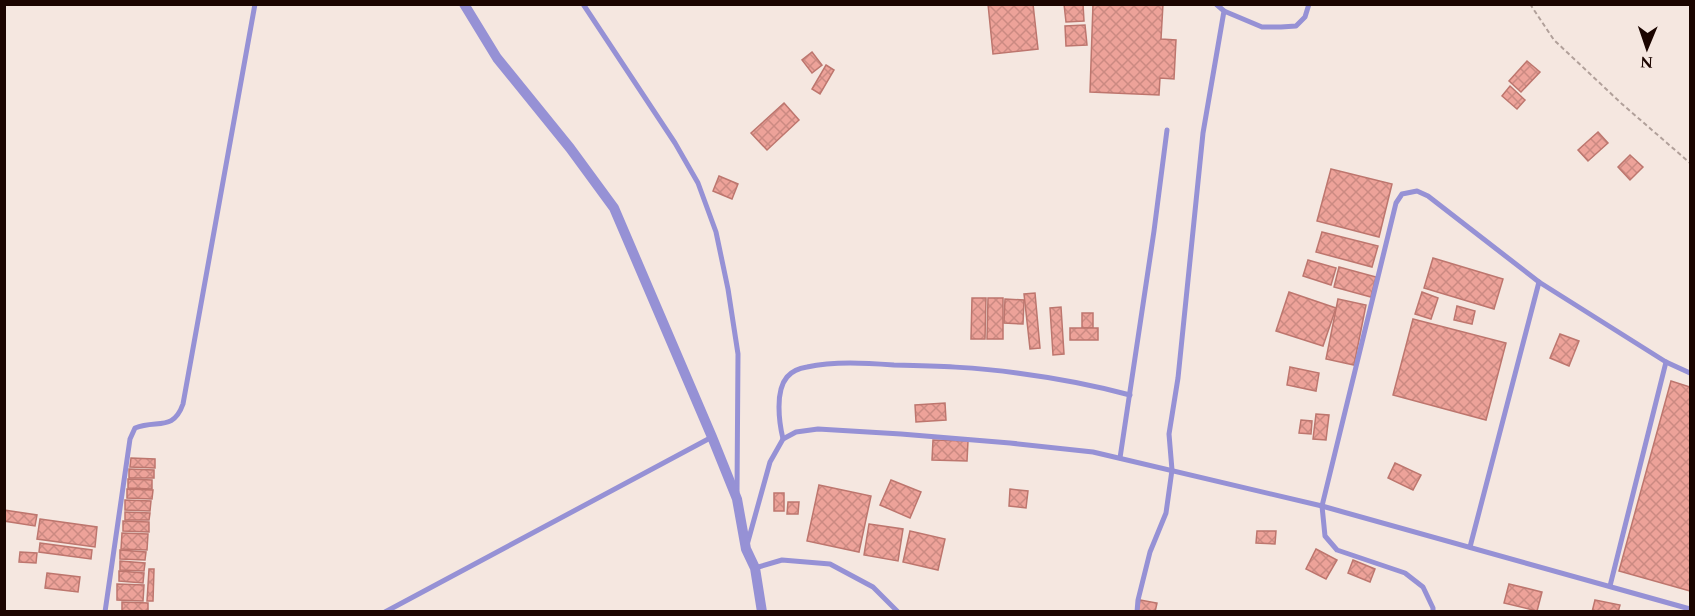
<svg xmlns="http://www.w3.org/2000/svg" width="1695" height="616" font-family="Spectral,serif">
<defs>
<pattern id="building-cross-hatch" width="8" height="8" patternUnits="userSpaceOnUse" patternTransform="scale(1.5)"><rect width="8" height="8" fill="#eda299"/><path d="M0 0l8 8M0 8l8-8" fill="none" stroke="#cb8a82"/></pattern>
</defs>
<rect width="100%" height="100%" fill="#f5e7e0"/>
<g fill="url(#building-cross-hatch)" stroke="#bd766e" stroke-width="1.5">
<polygon points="988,4 1033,4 1038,49 993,54"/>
<polygon points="1064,4 1083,4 1084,21 1066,22"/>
<polygon points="1093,4 1163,4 1161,39 1176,40 1174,79 1160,78 1159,95 1090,92"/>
<polygon points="1085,25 1087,45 1066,46 1065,26"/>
<polygon points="812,52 822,65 812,73 802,60"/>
<polygon points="1527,61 1540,72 1521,92 1509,81"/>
<polygon points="826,65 834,70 820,94 812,89"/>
<polygon points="1510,86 1525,100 1517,109 1502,96"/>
<polygon points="784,103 799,120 767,150 751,133"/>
<polygon points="1598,132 1608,143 1588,161 1578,150"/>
<polygon points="1630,155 1643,167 1630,180 1618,167"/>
<polygon points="1331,169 1392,184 1379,237 1317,221"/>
<polygon points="719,176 738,184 732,199 713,191"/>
<polygon points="1322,232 1378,246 1372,267 1316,252"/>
<polygon points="1433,258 1503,279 1494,309 1424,288"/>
<polygon points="1308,260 1336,268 1331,285 1303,276"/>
<polygon points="1339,267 1376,277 1371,297 1334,287"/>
<polygon points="1289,292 1336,308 1323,346 1276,331"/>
<polygon points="1422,292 1438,298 1431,319 1415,314"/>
<polygon points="1035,293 1040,348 1030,349 1024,294"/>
<polygon points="972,298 986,298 985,339 971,339"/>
<polygon points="988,298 1003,298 1003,339 987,339"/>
<polygon points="1005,299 1024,300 1023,324 1004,323"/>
<polygon points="1338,299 1366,305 1354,365 1326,359"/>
<polygon points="1457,306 1475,311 1472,324 1454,320"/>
<polygon points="1061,307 1064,354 1053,355 1050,308"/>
<rect x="1082" y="313" width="11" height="15"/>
<polygon points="1413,319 1506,343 1486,420 1393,395"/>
<rect x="1070" y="328" width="28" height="12"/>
<polygon points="1560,334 1579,341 1569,366 1550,358"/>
<polygon points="1290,367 1319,373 1316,391 1287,385"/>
<polygon points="1671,381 1690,387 1690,591 1619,571"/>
<polygon points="945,403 946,420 916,422 915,405"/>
<polygon points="1316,414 1329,415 1326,440 1313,439"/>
<polygon points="1301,420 1312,421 1311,434 1299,433"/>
<polygon points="933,440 968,441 967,461 932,460"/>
<polygon points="131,458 155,459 155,468 130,467"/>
<polygon points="1395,463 1421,475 1413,490 1388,478"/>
<polygon points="129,469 154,470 154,478 129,478"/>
<polygon points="128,479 152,480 152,489 128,488"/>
<polygon points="891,480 921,492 910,518 880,505"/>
<polygon points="819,485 871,496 859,552 807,541"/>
<polygon points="127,489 153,490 152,499 127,498"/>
<polygon points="1010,489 1028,491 1026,508 1009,506"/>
<rect x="774" y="493" width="10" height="18"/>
<polygon points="125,500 151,501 150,511 125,510"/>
<polygon points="788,502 799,502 798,514 787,514"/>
<polygon points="4,510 37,515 35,526 4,521"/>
<polygon points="125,512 150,513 149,520 125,520"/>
<polygon points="40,519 97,527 95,547 37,539"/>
<polygon points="123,521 149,522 149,532 123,531"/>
<polygon points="869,524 903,529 898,561 864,555"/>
<polygon points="910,531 945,539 938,570 903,562"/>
<polygon points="1257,531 1276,531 1275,544 1256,543"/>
<polygon points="122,533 148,534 147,550 121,549"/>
<polygon points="40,543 92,550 91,559 39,552"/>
<polygon points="1316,549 1337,560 1326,579 1306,569"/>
<polygon points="120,550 146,552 145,560 120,559"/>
<polygon points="20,552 37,553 36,563 19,562"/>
<polygon points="1353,560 1375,569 1370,582 1348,573"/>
<polygon points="120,561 145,563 144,571 120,570"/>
<polygon points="149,569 154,569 153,601 147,601"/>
<polygon points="119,571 144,573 143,583 119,581"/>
<polygon points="47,573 80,577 78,592 45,588"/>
<polygon points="117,584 144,585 143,601 117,600"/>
<polygon points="1509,584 1542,592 1537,611 1504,603"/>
<polygon points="1140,600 1157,603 1155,612 1138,612"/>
<polygon points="1595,600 1620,605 1618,612 1592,612"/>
<polygon points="122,602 148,603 148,612 122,612"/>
</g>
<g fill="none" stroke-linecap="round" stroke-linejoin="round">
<polyline stroke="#b1a09a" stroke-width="2" stroke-dasharray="4.5 3" stroke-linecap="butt" points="1530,4 1554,40 1622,104 1690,163"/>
<g stroke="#9691d5" stroke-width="5">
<polyline points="583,4 675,143 698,183 716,232 728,289 738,354 737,492"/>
<polyline points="1224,11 1262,27 1281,27 1296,26 1305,17 1309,4"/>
<path d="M783,439C779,422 775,391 787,377C792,371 800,368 807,367C834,361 866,363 894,365C935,366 976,367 1017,373C1055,378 1093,385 1130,395"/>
<polyline points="1120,458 1154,231 1167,130"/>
<polyline points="747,545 770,462 783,439 796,432 818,429 901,434 1010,443 1093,452 1322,506 1690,609"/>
<polyline points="1470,547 1539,282"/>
<polyline points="755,568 782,560 830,564 873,587 898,612"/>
<polyline points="1610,586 1666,362"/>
<path d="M105,612L130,439L135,428C157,419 173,432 183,404L255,4"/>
<polyline points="385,612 712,437"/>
<polyline points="1137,612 1138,600 1150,552 1166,513 1172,470 1169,434 1178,378 1203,133 1224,11 1216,4"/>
<polyline points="1433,612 1433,608 1423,587 1405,573 1337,550 1325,536 1322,506 1396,203 1402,194 1417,191 1428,196 1539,282 1666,362 1690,373"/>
</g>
<polyline stroke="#9691d5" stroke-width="10" points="464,4 497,58 570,148 614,208 712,437 737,499 746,549 755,568 762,612"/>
</g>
<rect width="1695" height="616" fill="none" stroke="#1b0500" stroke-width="12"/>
<g transform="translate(1647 48) rotate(182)" stroke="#f5e7e0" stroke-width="4.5" paint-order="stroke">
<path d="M0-4.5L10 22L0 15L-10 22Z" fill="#1b0500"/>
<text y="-9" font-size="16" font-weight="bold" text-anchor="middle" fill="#1b0500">N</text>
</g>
</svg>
